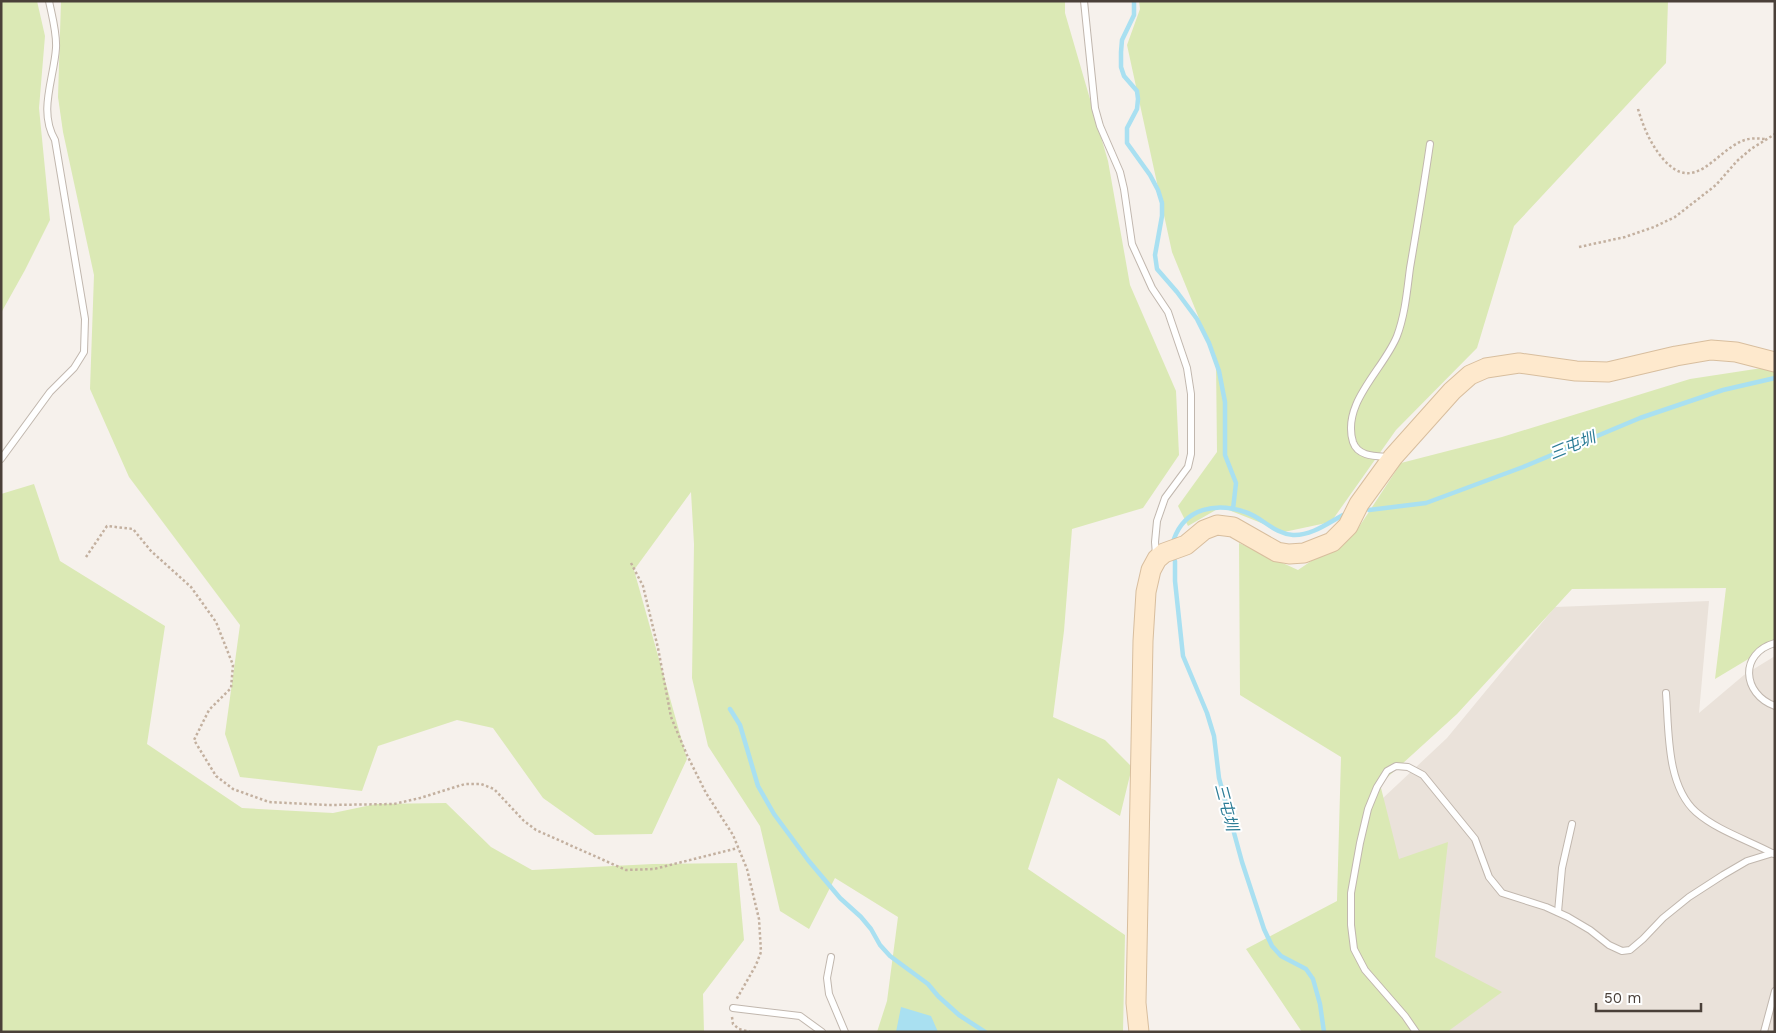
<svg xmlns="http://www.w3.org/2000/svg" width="1776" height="1033" font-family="'Work Sans','Noto Sans TC',sans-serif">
<rect width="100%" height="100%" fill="#f6f1ec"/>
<polygon fill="#eae2da" points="1709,601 1699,713 1744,675 1775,656 1775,1032 1360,1032 1382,799 1447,738 1555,607"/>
<g fill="#dbe9b5">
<polygon points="1,1 37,1 45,36 39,108 50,220 25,270 1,313"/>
<polygon points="61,1 1065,1 1065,13 1108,161 1130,285 1176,391 1179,455 1143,508 1072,529 1064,631 1053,717 1105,740 1132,767 1120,816 1058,778 1028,869 1125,935 1123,1032 877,1032 887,1001 898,917 835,878 809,929 780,911 760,826 708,746 692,678 694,544 691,492 634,570 687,759 652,834 595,835 543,798 493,728 457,720 378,746 362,791 240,777 225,734 240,625 129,477 90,389 94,275 63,132 58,97"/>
<polygon points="1139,1 1668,1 1666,63 1514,226 1477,348 1396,430 1331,522 1284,532 1221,507 1188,526 1178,506 1217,452 1216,360 1172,252 1127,45 1140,9"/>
<polygon points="1775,366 1775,643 1715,679 1726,588 1572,589 1457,714 1380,784 1399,859 1448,842 1435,957 1502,992 1447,1032 1302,1032 1246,949 1337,901 1341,757 1240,695 1239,543 1298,570 1357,530 1401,463 1502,437 1690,379"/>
<polygon points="34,484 60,561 165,626 147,744 242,808 333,813 376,804 446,803 491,847 532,870 653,864 737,863 744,940 703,994 704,1032 1,1032 1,494"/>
</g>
<polygon fill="#a9e0f1" points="901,1007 931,1016 938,1032 896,1032"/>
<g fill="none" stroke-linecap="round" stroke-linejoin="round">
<g stroke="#a9e0f1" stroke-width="4.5">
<polyline points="1134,1 1134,15 1122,40 1121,52 1121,67 1124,76 1137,91 1138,99 1137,109 1127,128 1127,143 1150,175 1158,190 1162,203 1162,216 1155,255 1157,269 1177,292 1197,319 1209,343 1219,371 1225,402 1225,455 1236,483 1233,509"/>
<polyline points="1369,510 1426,503 1523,467 1640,418 1723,390 1775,378"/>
<path d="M1174,539C1185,508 1216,502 1245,512C1262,517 1274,534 1293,535C1311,536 1328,523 1343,515"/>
<polyline points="1175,561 1175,581 1183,656 1207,713 1214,736 1219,778 1242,862 1264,929 1272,946 1281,956 1306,969 1313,979 1320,1004 1324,1032"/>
<polyline points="730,709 740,725 758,786 774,814 808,860 840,898 861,917 871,929 880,945 890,956 928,984 938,996 959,1015 985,1032"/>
</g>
<defs>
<g id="lane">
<polyline points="1084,1 1095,108 1100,126 1120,172 1124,189 1132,244 1152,288 1168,312 1187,368 1191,394 1191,454 1188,467 1165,498 1157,521 1155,542 1156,555"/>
<path d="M1389,457C1376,456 1358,457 1353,442C1341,403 1384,369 1397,336C1405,315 1407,291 1410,268C1417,227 1424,185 1430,144"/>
<path d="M1,459L50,392L74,368L84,352L85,319L55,140C38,111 54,79 56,48C57,33 52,16 49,1"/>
<path d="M1775,643C1739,653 1742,694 1775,706"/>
<path d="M1666,693C1669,730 1666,785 1696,812C1718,831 1748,840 1774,854"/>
<polyline points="1558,912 1562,868 1572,824"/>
<polyline points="831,957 827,978 829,994 845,1032"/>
<polyline points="733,1008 800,1016 822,1032"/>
<polyline points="1416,1032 1405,1016 1365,970 1354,949 1351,925 1351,893 1360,843 1368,809 1377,787 1387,771 1396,766 1408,767 1423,775 1475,839 1489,877 1502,893 1546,907 1568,917 1590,930 1609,945 1622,951 1630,950 1643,939 1663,918 1689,897 1723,875 1747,861 1773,853"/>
<polyline points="1764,1032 1775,991"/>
</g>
<polyline id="secondary" points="1139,1032 1136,1003 1143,641 1146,592 1151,570 1157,559 1164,553 1186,545 1204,530 1217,525 1233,527 1277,552 1289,554 1304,553 1332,542 1348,526 1359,504 1393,457 1452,391 1470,375 1486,368 1519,363 1576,371 1608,372 1676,356 1711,350 1736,352 1775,362"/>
</defs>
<use href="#lane" stroke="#c1b7ae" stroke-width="8"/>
<use href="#secondary" stroke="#d8be9e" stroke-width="21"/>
<g stroke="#c3b09f" stroke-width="2.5" stroke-dasharray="2.5 2.5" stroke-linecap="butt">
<path d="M1638,109C1644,129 1651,145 1664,160C1695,194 1714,153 1742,141C1749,138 1757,138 1765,139"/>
<polyline points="1579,247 1625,237 1654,227 1675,217 1716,185 1737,161 1751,149 1775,134"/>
<polyline points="86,557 107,526 133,529 151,551 191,587 216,622 233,665 231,688 209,710 194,740 216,776 233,789 269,802 329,805 394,804 420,798 465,784 481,784 494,789 524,821 536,830 626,870 654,869 738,848"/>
<polyline points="631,563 643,586 658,648 671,717 687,755 706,793 733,835 747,869 759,919 761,952 756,965 736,1000"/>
<polyline points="732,1017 733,1024 739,1029 750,1032"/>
</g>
<use href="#lane" stroke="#fff" stroke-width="6"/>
<use href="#secondary" stroke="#fee9cd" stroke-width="19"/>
</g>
<g text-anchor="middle" stroke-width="4" stroke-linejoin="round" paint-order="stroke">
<g font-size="16" font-style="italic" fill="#2b7c96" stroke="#fff">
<text transform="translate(1572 445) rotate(-22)" y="6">三屯圳</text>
<text transform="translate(1227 807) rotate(75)" y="6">三屯圳</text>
</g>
</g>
<rect width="1776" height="1033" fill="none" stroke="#4a4039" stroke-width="5"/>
<path d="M1596 1003v8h105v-8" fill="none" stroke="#4a4039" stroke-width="2.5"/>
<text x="1604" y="1003" font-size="15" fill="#4a4039" stroke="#ffffff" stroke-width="4" paint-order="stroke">50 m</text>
</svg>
